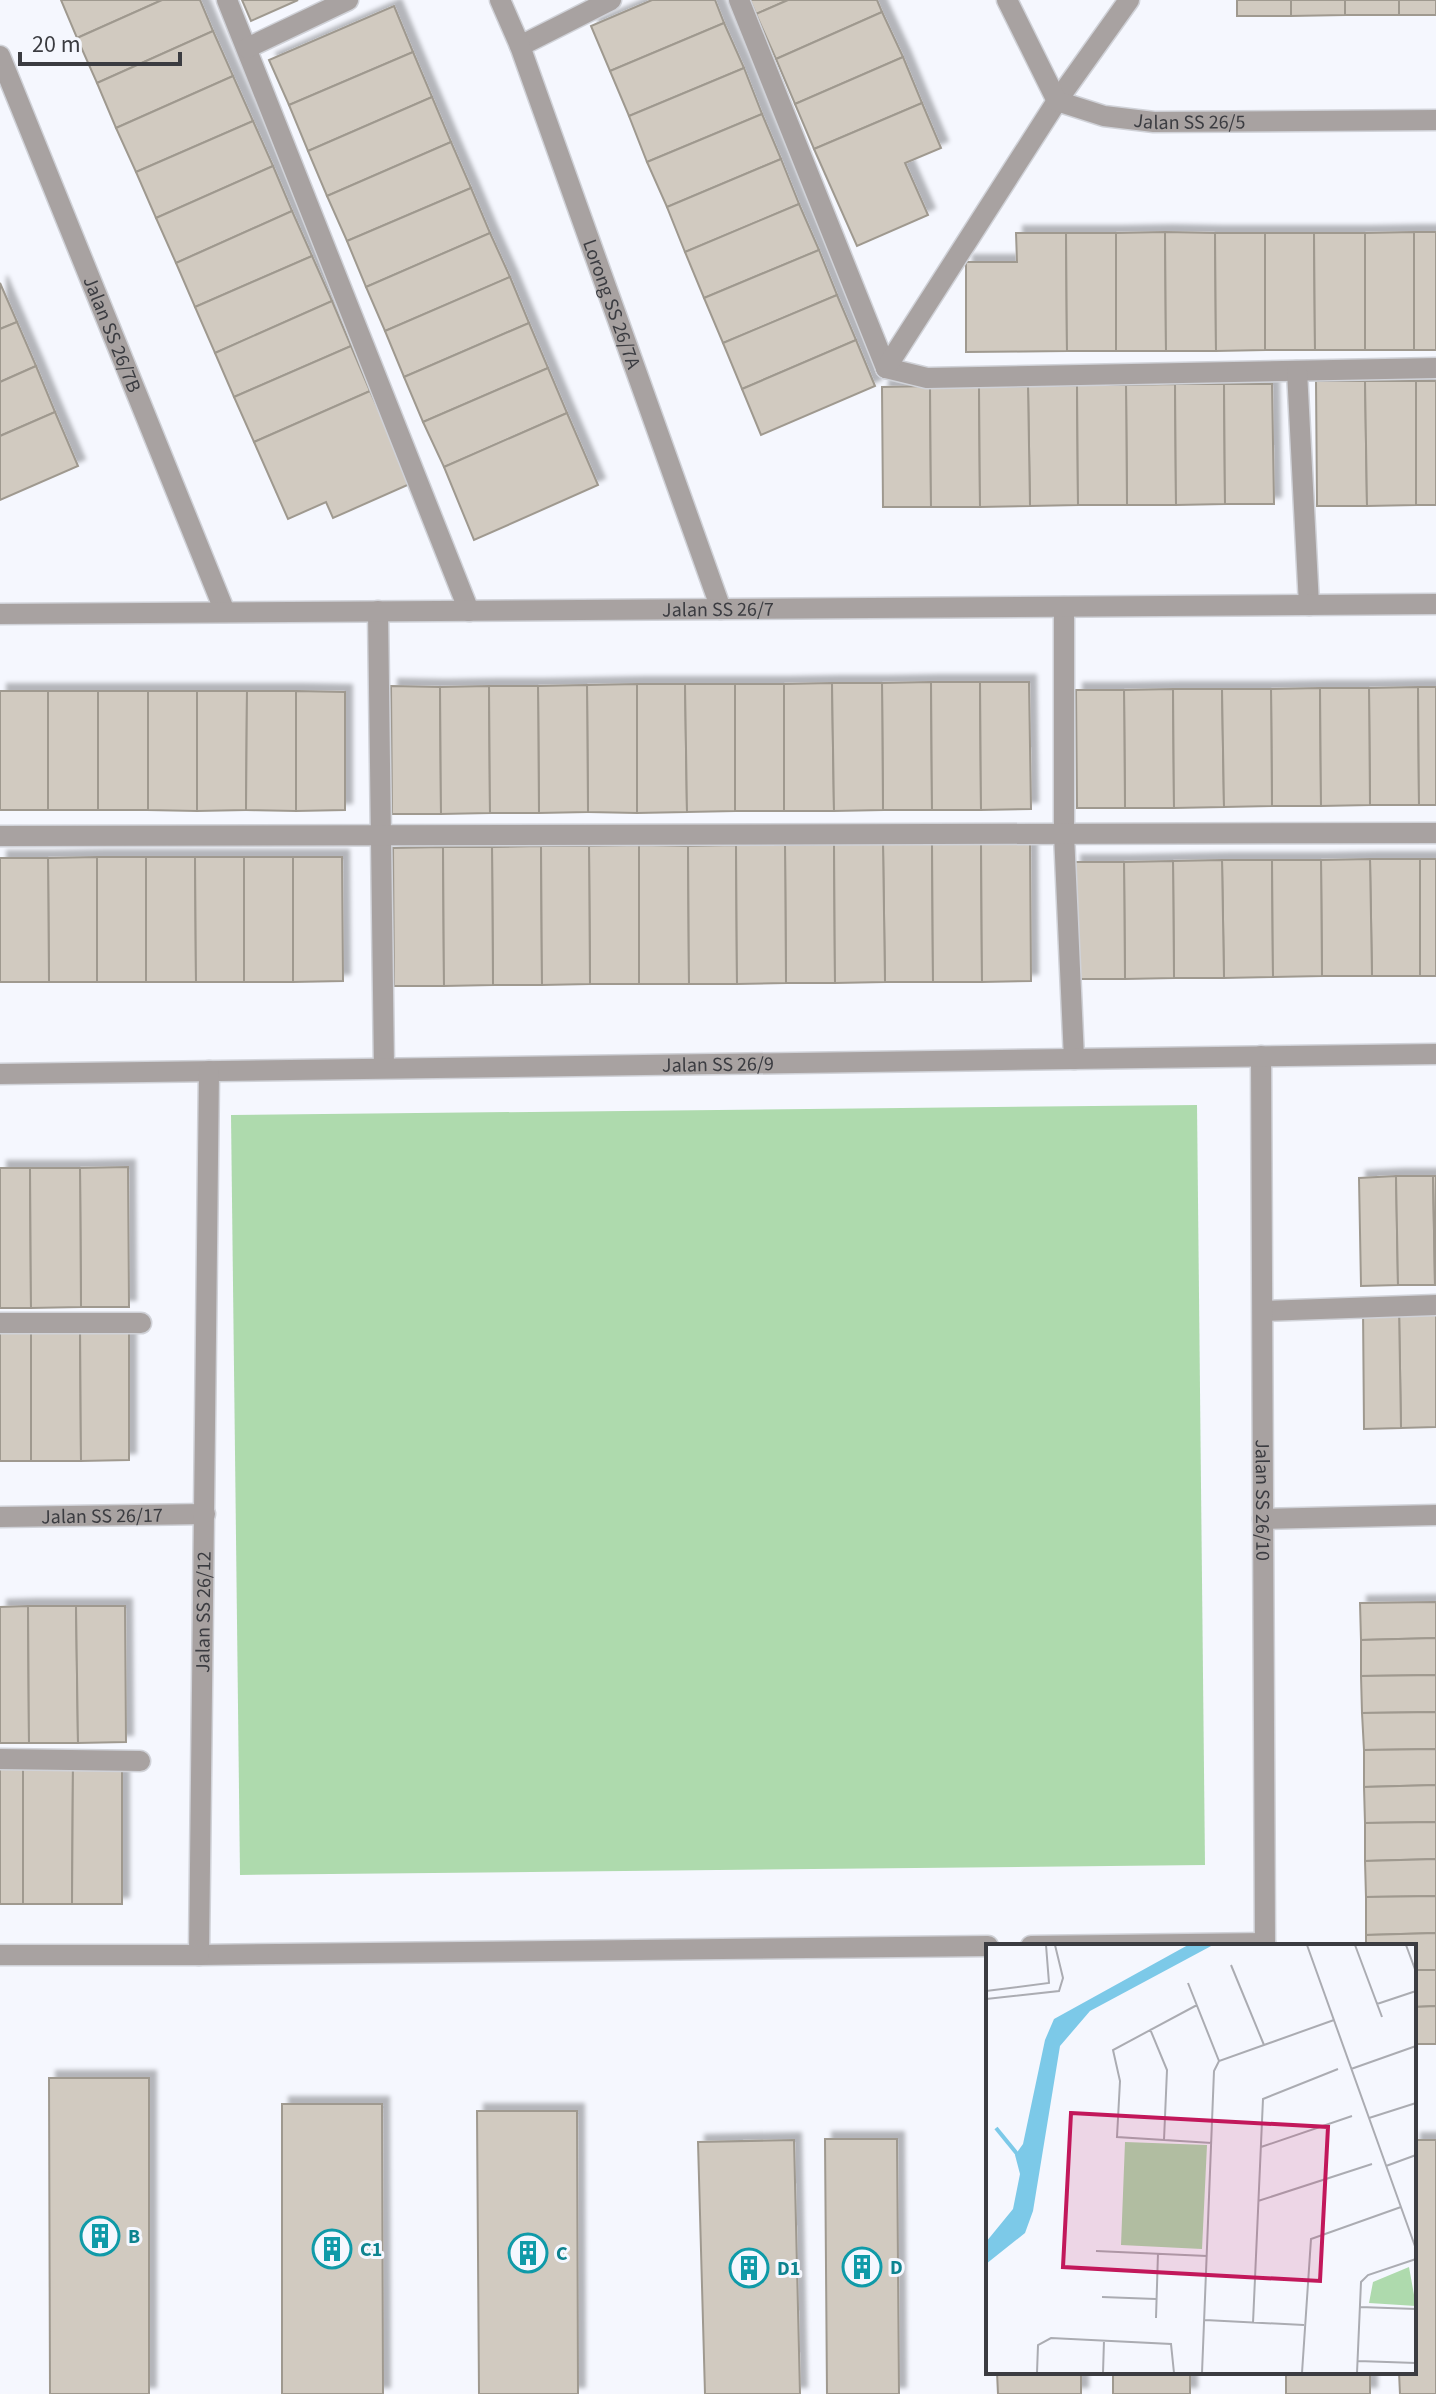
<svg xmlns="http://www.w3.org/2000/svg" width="1436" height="2394" font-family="'Source Sans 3',sans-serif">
<defs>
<filter id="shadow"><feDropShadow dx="7" dy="-7" stdDeviation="2" flood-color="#0004"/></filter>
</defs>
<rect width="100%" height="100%" fill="#f5f7fe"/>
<polygon fill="#aedaad" points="1197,1105 1205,1865 240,1875 231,1115"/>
<g fill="#d1cac0" stroke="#9f998f" stroke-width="2" filter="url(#shadow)">
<polygon points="61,0 162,0 77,38"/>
<polygon points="162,0 200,0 213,31 97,83 77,38"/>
<polygon points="242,0 298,0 251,21"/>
<polygon points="652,0 715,0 724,23 610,71 591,26"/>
<polygon points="750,0 788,0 756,14"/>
<polygon points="788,0 877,0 882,12 776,59 756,14"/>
<rect x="1237" y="0" width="54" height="16"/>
<polygon points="1291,0 1345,0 1345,15 1291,16"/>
<rect x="1345" y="0" width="54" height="15"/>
<rect x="1399" y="0" width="37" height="15"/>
<polygon points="394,6 413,52 289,105 269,60"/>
<polygon points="882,12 903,57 795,104 776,59"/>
<polygon points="724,23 744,68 629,116 610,71"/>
<polygon points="213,31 233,76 116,128 97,83"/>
<polygon points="413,52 432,97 308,151 289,105"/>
<polygon points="903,57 922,103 814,149 795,104"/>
<polygon points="744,68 762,114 647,162 629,116"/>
<polygon points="233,76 253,121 136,172 116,128"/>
<polygon points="432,97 451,142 327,196 308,151"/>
<polygon points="922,103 941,148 905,163 928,215 857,246 814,149"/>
<polygon points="762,114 781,159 667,207 647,162"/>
<polygon points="253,121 273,166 156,218 136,172"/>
<polygon points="451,142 471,188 347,241 327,196"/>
<polygon points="781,159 799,204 685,252 667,207"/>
<polygon points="273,166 292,211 176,263 156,218"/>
<polygon points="471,188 490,233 366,287 347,241"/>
<polygon points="799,204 819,250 704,298 685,252"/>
<polygon points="292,211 312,256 195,307 176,263"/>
<polygon points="1165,232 1166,351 1116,351 1116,233"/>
<polygon points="1165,232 1215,233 1216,351 1166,351"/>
<polygon points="1414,232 1414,350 1365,350 1365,233"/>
<rect x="1414" y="232" width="22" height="118"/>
<polygon points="490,233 510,277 385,331 366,287"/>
<polygon points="1016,233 1066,233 1067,351 966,352 966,262 1017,262"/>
<polygon points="1066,233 1116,233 1116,351 1067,351"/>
<polygon points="1215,233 1265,233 1265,350 1216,351"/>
<polygon points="1265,233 1314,233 1315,350 1265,350"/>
<polygon points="1314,233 1365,233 1365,350 1315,350"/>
<polygon points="819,250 837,295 723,343 704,298"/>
<polygon points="312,256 332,301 215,353 195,307"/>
<polygon points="510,277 529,323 404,377 385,331"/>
<polygon points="0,283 17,322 0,329"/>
<polygon points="837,295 856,340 742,389 723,343"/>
<polygon points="332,301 351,346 234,397 215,353"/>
<polygon points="17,322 36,366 0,382 0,329"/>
<polygon points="529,323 548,368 423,422 404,377"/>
<polygon points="856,340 875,386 761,435 742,389"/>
<polygon points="351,346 370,391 254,442 234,397"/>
<polygon points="36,366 55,412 0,436 0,382"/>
<polygon points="548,368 567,413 444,467 423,422"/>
<polygon points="1316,381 1365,381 1367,506 1317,506"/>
<polygon points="1365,381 1416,381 1416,505 1367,506"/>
<rect x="1416" y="381" width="20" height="124"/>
<polygon points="1175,384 1176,505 1127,505 1126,385"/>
<polygon points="1175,384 1224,384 1225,504 1176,505"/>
<polygon points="1224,384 1272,384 1274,504 1225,504"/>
<polygon points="1077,385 1078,505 1030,506 1028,386"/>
<polygon points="1077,385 1126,385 1127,505 1078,505"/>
<polygon points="930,386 931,507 883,507 882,387"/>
<polygon points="930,386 979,387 980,507 931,507"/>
<polygon points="1028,386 1030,506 980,507 979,387"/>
<polygon points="370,391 412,483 333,518 326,502 288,519 254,442"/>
<polygon points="55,412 78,466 0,500 0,436"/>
<polygon points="567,413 598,485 474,540 444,467"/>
<polygon points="931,682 932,810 883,810 882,683"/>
<polygon points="931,682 980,682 981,810 932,810"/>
<polygon points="980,682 1029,682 1031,809 981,810"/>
<polygon points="832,683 834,811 784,811 784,684"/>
<polygon points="832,683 882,683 883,810 834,811"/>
<polygon points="637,684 637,813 588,812 587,685"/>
<polygon points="637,684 685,684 687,812 637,813"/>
<polygon points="685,684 735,684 735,811 687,812"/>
<rect x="735" y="684" width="49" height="127"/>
<polygon points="587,685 588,812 539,813 538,686"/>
<polygon points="391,686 440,687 441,814 392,814"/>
<polygon points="489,686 490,813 441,814 440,687"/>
<polygon points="489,686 538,686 539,813 490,813"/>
<polygon points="1418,687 1419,805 1370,805 1369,688"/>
<polygon points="1418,687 1436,687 1436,805 1419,805"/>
<polygon points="1320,688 1321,806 1272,806 1271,689"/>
<polygon points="1320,688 1369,688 1370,805 1321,806"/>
<polygon points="1173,689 1174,808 1125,808 1124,690"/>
<polygon points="1173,689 1222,689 1224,807 1174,808"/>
<polygon points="1222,689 1271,689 1272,806 1224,807"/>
<polygon points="1076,690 1124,690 1125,808 1077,808"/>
<rect x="0" y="691" width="48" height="119"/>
<rect x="48" y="691" width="50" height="119"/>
<rect x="98" y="691" width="50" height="119"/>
<polygon points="148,691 197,691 197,811 148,810"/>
<polygon points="197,691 247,691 246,810 197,811"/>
<polygon points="247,691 296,691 296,811 246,810"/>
<polygon points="296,691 345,692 345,810 296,811"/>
<polygon points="932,843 933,982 885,982 883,844"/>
<polygon points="932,843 981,843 982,982 933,982"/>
<polygon points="981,843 1030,843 1031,981 982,982"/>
<polygon points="834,844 835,983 786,983 785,845"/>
<polygon points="834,844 883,844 885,982 835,983"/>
<polygon points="639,845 639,984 590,984 589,846"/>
<polygon points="639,845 688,846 689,984 639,984"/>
<polygon points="736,845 737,984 689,984 688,846"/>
<polygon points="736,845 785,845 786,983 737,984"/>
<polygon points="541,846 542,985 493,985 492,847"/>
<polygon points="541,846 589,846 590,984 542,985"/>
<polygon points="443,847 444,986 394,986 393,848"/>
<polygon points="443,847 492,847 493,985 444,986"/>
<polygon points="97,857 97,982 49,982 48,858"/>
<rect x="97" y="857" width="49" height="125"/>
<polygon points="146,857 195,857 196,982 146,982"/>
<polygon points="195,857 244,857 244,982 196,982"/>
<rect x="244" y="857" width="49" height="125"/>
<polygon points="293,857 342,857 343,981 293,982"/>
<polygon points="0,858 48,858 49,982 0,982"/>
<polygon points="1370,859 1420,859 1420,976 1372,976"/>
<polygon points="1370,859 1372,976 1322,976 1321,860"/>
<rect x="1420" y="859" width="16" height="117"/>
<polygon points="1222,860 1272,860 1273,977 1224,978"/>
<polygon points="1222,860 1224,978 1174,978 1173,861"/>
<polygon points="1272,860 1321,860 1322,976 1273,977"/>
<polygon points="1173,861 1174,978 1125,979 1124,862"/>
<polygon points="1074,862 1124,862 1125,979 1076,979"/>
<polygon points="128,1167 129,1307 81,1307 80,1168"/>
<polygon points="0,1168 30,1168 31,1308 0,1308"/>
<polygon points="30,1168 80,1168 81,1307 31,1308"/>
<polygon points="1396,1176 1398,1285 1361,1286 1359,1178"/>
<polygon points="1396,1176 1433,1176 1435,1285 1398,1285"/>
<polygon points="1433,1176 1436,1176 1435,1285"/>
<polygon points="1436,1307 1436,1427 1401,1428 1399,1308"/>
<polygon points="1363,1308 1399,1308 1401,1428 1364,1429"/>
<rect x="0" y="1324" width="31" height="137"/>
<polygon points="31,1324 80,1324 81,1461 31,1461"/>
<polygon points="80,1324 129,1324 129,1460 81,1461"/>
<polygon points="1436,1602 1436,1638 1361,1640 1360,1603"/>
<polygon points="28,1606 29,1743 0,1743 0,1607"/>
<polygon points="28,1606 76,1606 78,1743 29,1743"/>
<polygon points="76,1606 125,1606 126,1742 78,1743"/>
<polygon points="1436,1638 1436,1675 1361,1676 1361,1640"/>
<polygon points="1436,1675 1436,1712 1362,1713 1361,1676"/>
<polygon points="1436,1712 1436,1749 1364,1750 1362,1713"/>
<polygon points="1436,1749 1436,1785 1364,1787 1364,1750"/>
<rect x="0" y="1762" width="23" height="142"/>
<polygon points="23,1762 73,1762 72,1904 23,1904"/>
<polygon points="73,1762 122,1762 122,1904 72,1904"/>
<polygon points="1436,1785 1436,1822 1365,1823 1364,1787"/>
<polygon points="1436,1822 1436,1859 1365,1861 1365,1823"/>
<polygon points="1436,1859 1436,1896 1366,1897 1365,1861"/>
<polygon points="1436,1896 1436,1933 1366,1935 1366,1897"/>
<polygon points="1436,1933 1436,1970 1414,1970 1414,1946 1366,1946 1366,1935"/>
<polygon points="1414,1970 1436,1970 1436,2006 1414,2007"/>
<polygon points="1436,2006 1436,2044 1414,2044 1414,2007"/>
<polygon points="49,2078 149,2078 149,2394 50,2394"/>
<polygon points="282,2104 382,2104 383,2394 282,2394"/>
<polygon points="477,2111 577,2111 578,2394 479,2394"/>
<polygon points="825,2139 897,2139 899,2394 827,2394"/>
<polygon points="794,2140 800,2394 705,2394 698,2142"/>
<polygon points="1414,2140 1436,2140 1436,2394 1400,2394 1399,2372 1414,2372"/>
<polygon points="997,2372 1081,2372 1081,2394 998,2394"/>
<rect x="1113" y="2372" width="77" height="22"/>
<rect x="1286" y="2372" width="84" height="22"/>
</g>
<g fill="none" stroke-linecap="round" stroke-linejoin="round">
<defs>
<g id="lane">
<polyline points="227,0 469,611"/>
<polyline points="739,0 886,368"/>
<polyline points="520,46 611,0"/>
<polyline points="247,48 348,0"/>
<polyline points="886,368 927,378 1436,368"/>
<polyline points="886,368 1057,101 1129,0"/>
<polyline points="1297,371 1309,605"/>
<polyline points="1064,607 1064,834 1074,1059"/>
<polyline points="378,611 384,1068"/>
<polyline points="0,836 1436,833"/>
<polyline points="1263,1311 1436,1305"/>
<polyline points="0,1323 141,1323"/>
<polyline points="0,1759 140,1761"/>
<polyline points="1031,1946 1265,1943"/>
<polyline points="199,1955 988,1946"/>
</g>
<g id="street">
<path id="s1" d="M500,0L520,46L721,609"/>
<path id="s2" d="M1007,0L1057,101L1104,116L1154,122L1436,120"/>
<path id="s3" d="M0,56L225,612"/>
<path id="s4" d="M0,614L1436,604"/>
<path id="s5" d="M1261,1056L1265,1946"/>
<path id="s6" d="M0,1074L1436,1054"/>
<path id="s7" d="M0,1517L205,1514"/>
<polyline points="1263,1519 1436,1515"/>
<path id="s8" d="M0,1955H199L209,1071"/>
</g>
</defs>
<use href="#lane" stroke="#d0d2d8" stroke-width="23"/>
<use href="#street" stroke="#d0d2d8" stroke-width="23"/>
<use href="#lane" stroke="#a8a2a1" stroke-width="20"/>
<use href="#street" stroke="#a8a2a1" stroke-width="20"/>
</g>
<defs>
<symbol id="building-ring" viewBox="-11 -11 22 22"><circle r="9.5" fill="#f5f7fe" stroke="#0f9aa8" stroke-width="1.5"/><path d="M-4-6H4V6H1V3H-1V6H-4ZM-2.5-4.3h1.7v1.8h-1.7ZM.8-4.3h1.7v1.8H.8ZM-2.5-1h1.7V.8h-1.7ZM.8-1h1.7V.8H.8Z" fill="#0f9aa8"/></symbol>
</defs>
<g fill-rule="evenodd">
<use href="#building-ring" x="78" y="2214" width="44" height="44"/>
<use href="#building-ring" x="310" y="2227" width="44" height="44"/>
<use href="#building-ring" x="506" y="2231" width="44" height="44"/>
<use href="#building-ring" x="840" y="2245" width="44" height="44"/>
<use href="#building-ring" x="727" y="2246" width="44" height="44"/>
</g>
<g text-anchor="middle" stroke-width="6" stroke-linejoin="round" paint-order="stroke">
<g font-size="20" fill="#3b3c41" stroke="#f5f7fe">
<text dy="7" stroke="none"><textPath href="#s2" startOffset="248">Jalan SS 26/5</textPath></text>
<text dy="7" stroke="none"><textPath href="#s1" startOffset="324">Lorong SS 26/7A</textPath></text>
<text dy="7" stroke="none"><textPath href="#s3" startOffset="300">Jalan SS 26/7B</textPath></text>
<text dy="7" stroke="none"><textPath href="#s4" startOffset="718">Jalan SS 26/7</textPath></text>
<text dy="7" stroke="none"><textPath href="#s6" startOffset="718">Jalan SS 26/9</textPath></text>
<text dy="7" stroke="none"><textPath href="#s5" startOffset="444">Jalan SS 26/10</textPath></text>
<text dy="7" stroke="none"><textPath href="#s7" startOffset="102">Jalan SS 26/17</textPath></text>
<text dy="7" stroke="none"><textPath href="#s8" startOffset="542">Jalan SS 26/12</textPath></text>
</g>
<g font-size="20" font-weight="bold" fill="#0d838f" stroke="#f5f7fe" text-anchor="start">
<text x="128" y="2243">B</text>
<text x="360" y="2256">C1</text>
<text x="556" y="2260">C</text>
<text x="890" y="2274">D</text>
<text x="777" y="2275">D1</text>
</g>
</g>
<g transform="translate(986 1944)">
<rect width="430" height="430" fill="#f5f7fe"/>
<path d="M139,198L221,201L216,305L135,301ZM423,323L430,362L383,359L387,338Z" fill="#aedaad"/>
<path d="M202,1H227L104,67L74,102L47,267L39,289L0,320V298L27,265L34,230L29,211L37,200L59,96L68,75Z" fill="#7cc9e8"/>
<path fill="none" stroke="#7cc9e8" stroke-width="4" d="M10,184L32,211"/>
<path fill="none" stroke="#abacb2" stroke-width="2" d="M321,1L430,305M369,1L396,73M420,1L430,28M245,21L278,101M202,39L233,117M0,47L63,39L60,1M0,55L73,47L77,34L69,1M391,60L430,47M211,61L127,106L134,137L131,193L226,199M164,85L181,126L178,196M365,125L430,102M383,174L430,159M275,203L366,172M400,222L430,211M272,257L386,220M110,307L221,312M116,353L170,355M374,363L430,365M170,374L172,309M219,376L318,381M267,379L277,155L352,125M372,417L430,419M51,429L52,401L65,394L185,400L188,429M117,429L118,396M216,429L228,127L233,117L348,76M316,429L325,295L415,263M371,429L375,338L382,331L430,315"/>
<path fill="#c2185b" fill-opacity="0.15" stroke="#c2185b" stroke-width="4" d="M85,169L342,183L334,337L77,323Z"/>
<rect width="430" height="430" fill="none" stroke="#3b3c41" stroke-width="4"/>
</g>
<path d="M20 52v12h160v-12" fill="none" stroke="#3b3c41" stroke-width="4"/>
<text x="32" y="52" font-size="24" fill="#3b3c41" stroke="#f5f7fe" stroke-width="6" paint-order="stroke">20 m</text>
</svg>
